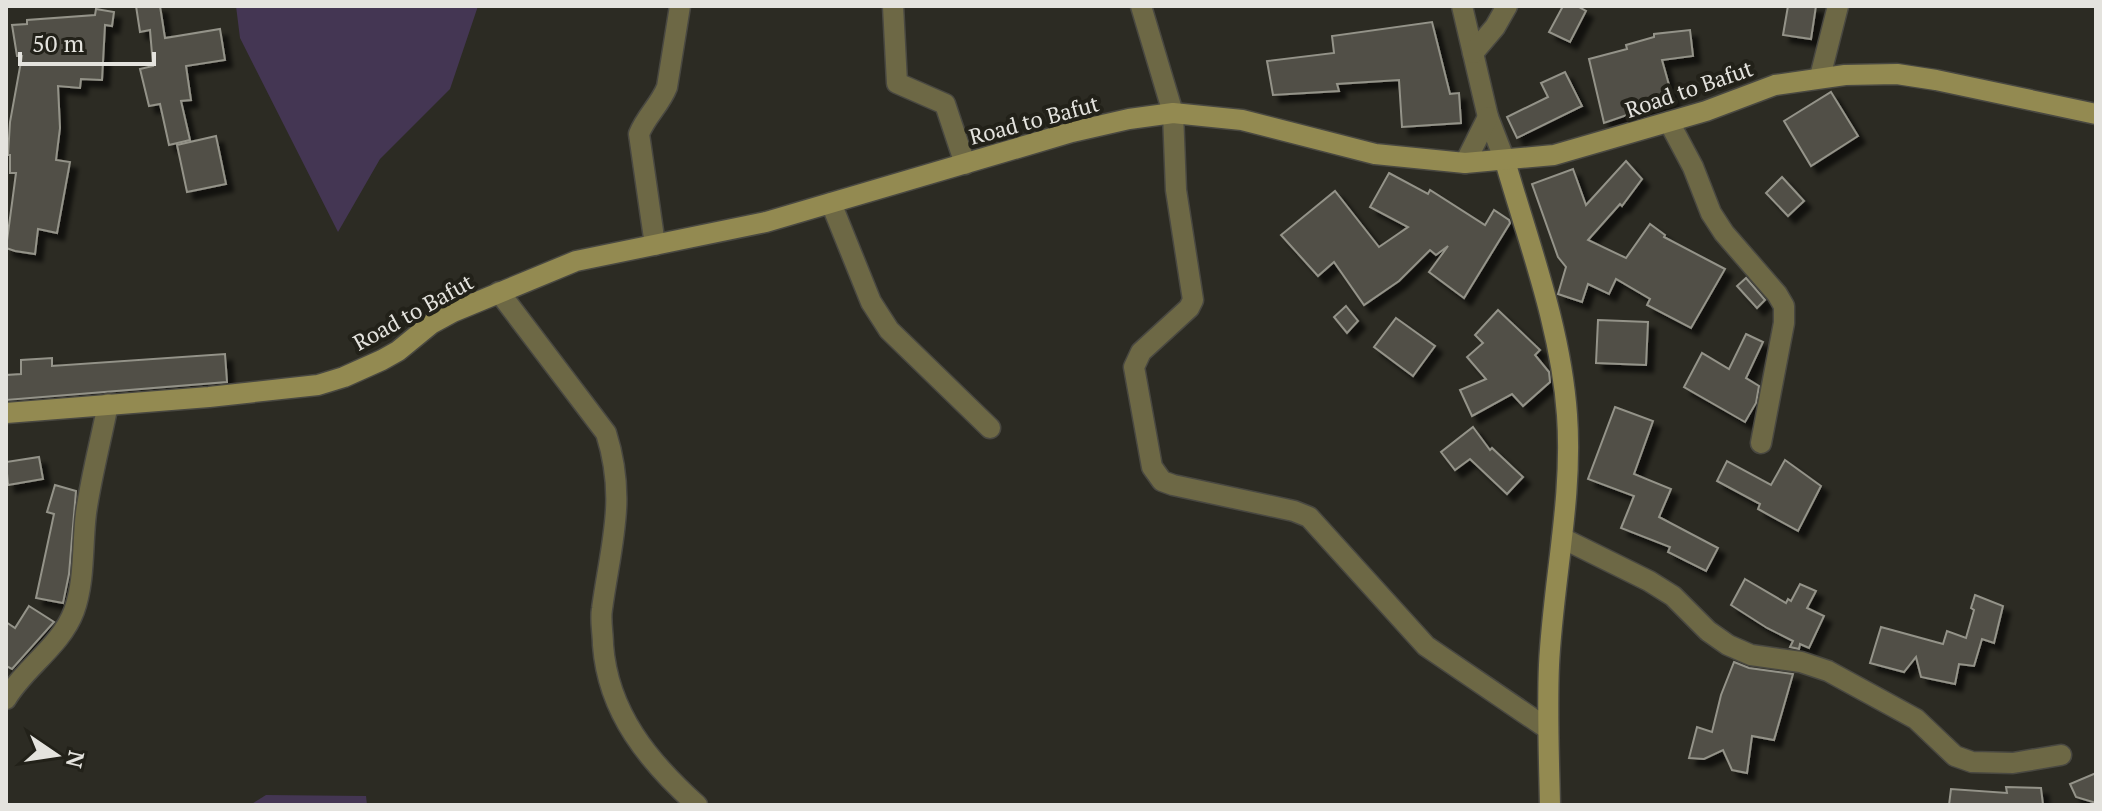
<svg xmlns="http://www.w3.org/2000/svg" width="2102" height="811" font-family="'PT Serif',serif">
<defs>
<filter id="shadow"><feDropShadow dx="7" dy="7" stdDeviation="2" flood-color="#0009"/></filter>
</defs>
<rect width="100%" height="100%" fill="#2c2b23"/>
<g fill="#443653">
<polygon points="236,6 478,6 450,89 380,159 338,232 240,38"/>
<polygon points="266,795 366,796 367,805 250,805"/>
</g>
<g fill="#515047" stroke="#949389" stroke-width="2" filter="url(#shadow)">
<polygon points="136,6 160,6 165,38 220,29 225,60 186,66 191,100 181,101 190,140 169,145 160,104 149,106 140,69 153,66 150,30 140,32"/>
<polygon points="1563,6 1577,6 1586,11 1570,42 1549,32"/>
<polygon points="1788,6 1816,6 1811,39 1783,35"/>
<polygon points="96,9 114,12 112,26 105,25 102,80 81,79 80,88 58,86 60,128 56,160 70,162 57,233 38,229 35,254 15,251 6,248 16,173 10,173 10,155 8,155 10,122 22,56 17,56 12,25 27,24 27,20 95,15"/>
<polygon points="1432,22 1450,94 1459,93 1461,123 1402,127 1399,80 1337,84 1339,91 1273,95 1267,61 1334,53 1332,36"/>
<polygon points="1690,30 1693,56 1662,60 1673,99 1604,123 1589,59 1627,49 1626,45 1654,37 1654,34"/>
<polygon points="1565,72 1582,106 1517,138 1507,117 1548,97 1541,83"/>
<polygon points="1831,92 1858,136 1811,166 1784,121"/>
<polygon points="216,136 226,184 187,192 177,145"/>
<polygon points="1626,161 1642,179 1622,206 1620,204 1588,240 1626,258 1650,224 1665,235 1664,237 1725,269 1691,328 1647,305 1650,299 1616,279 1609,294 1588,284 1582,302 1558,294 1566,267 1558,257 1532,184 1573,169 1586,205"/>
<polygon points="1389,173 1428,194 1430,190 1485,225 1494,210 1509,220 1510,223 1464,298 1429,272 1448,246 1436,255 1430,250 1399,281 1364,305 1334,262 1318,276 1281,235 1335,191 1379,247 1408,227 1370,207"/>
<polygon points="1782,177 1804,201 1788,216 1766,193"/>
<polygon points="1746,278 1765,300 1757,308 1737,286"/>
<polygon points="1346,306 1358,321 1347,333 1334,317"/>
<polygon points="1498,310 1540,350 1535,355 1549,372 1550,382 1523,406 1512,394 1472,416 1460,390 1486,379 1467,357 1483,343 1475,335"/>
<polygon points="1396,318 1435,346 1413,376 1374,347"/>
<polygon points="1598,320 1648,322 1646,365 1596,363"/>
<polygon points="1746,334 1763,342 1746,378 1759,386 1756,403 1745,422 1684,387 1702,353 1729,369"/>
<polygon points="225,354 227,382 6,400 6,375 21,374 21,360 52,358 52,366"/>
<polygon points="1615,407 1653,421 1634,474 1671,489 1659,517 1718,548 1706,571 1668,552 1670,547 1621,528 1634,496 1588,479"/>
<polygon points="1473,427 1490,450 1492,448 1523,477 1507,494 1470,459 1455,470 1441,452"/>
<polygon points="39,457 43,479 8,485 6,462"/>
<polygon points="1785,460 1821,486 1798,531 1758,509 1760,504 1717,481 1727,461 1771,485"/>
<polygon points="55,485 76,491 69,574 63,603 36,598 54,514 47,512"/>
<polygon points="1745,579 1786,603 1788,599 1791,601 1800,584 1816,591 1807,608 1824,616 1809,648 1800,644 1799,649 1790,647 1793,641 1767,628 1731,605"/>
<polygon points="1975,595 2003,606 1994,643 1982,639 1974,666 1959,664 1955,684 1921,677 1916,657 1904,672 1870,663 1881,627 1943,644 1947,631 1966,638 1974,610 1971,608"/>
<polygon points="29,606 54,622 12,669 6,666 6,622 15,628"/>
<polygon points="1734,662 1749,668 1793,674 1774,740 1752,736 1747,773 1732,770 1723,750 1704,759 1689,758 1697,727 1712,732 1721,695"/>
<polygon points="2096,773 2096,803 2076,797 2070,784"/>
<polygon points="2006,787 2041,788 2043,805 1949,805 1951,789 2007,793"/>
</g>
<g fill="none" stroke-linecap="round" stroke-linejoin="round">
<defs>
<g id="street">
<polyline points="893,6 897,83 945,104 965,164"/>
<polyline points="1141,6 1173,113 1176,190 1193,300 1189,308 1141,352 1134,367 1152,467 1162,481 1173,485 1294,511 1309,517 1426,646 1548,729"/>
<polyline points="1462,6 1488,117 1505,161"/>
<polyline points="1473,53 1495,27 1507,6"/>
<polyline points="1820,77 1838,6"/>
<polyline points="1669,122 1693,167 1711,213 1724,233 1777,294 1784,306 1784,323 1761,443"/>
<polyline points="1465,163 1488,117"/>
<polyline points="831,203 871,302 889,330 990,428"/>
<path d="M655,245L639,134C646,116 660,105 667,87L680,6"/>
<path d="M499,292L606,433C627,499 611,543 602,609C600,620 603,633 603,645C608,713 649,762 697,805"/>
<polyline points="1562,538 1649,581 1673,596 1708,631 1728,645 1751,655 1801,662 1828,671 1916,719 1955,756 1972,762 2013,763 2061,755"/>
<path d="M6,699C24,668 61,646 74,611C85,581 82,545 86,513C91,477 101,440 108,404"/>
</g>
<g id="secondary">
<path d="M1505,161C1529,244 1561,328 1567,415C1573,499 1553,581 1549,665C1547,711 1549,758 1550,805"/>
<polyline points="6,413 209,397 318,385 344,377 382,360 398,351 431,324 453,312 576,261 766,222 1072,132 1129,119 1173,113 1242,120 1375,154 1465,163 1554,155 1706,111 1775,85 1845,75 1897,74 1936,80 2096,114"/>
</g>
</defs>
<use href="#street" stroke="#494841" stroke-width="23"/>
<use href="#secondary" stroke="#494841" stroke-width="23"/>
<use href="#street" stroke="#6d6845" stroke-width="20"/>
<use href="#secondary" stroke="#938a51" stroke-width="20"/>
</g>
<g text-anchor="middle" stroke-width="8" stroke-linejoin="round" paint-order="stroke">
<g font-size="22" fill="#e4e3de" stroke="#222119">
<text transform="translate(1689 89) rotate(-19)" y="8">Road to Bafut</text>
<text transform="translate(1034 120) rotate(-15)" y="8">Road to Bafut</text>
<text transform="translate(413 312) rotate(-29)" y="8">Road to Bafut</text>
</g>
</g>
<rect width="2102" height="811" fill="none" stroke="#e4e3de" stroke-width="16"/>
<g transform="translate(56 755) rotate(103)" stroke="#222119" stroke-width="6" paint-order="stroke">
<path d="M0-6L14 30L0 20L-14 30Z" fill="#e4e3de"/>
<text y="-12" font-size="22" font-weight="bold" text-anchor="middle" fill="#e4e3de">N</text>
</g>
<path d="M20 52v12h134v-12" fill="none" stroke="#e4e3de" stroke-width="4"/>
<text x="32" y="52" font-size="24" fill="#e4e3de" stroke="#222119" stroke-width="6" paint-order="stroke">50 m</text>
</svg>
